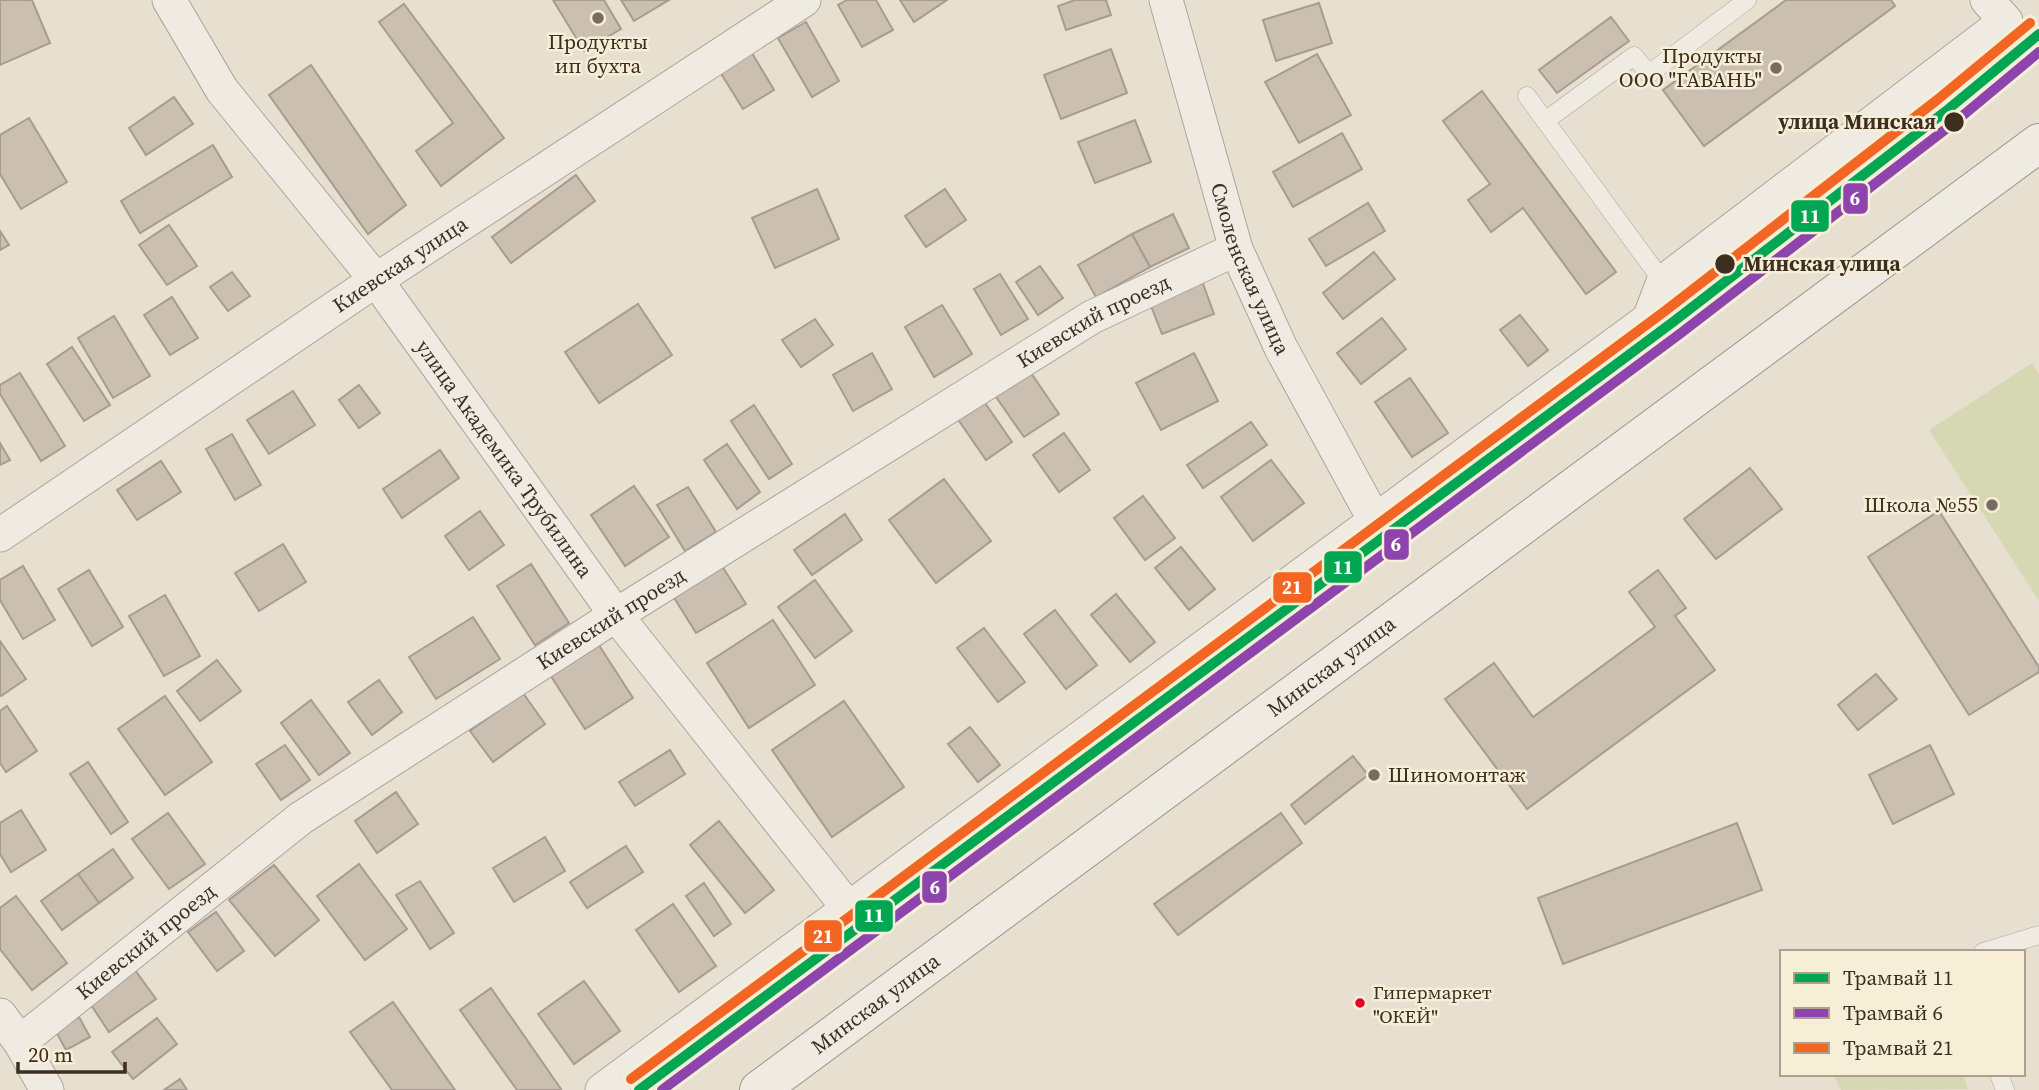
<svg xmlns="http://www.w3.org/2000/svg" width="2039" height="1090" font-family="'Source Serif 4',serif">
<rect width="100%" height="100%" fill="#e7e0d1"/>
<g fill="#d6d7b3">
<polygon points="2032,363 2039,375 2039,601 1929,430"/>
<polygon points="1833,1074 1963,1074 1968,1089 1841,1090"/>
</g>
<g fill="#cbbfb2" stroke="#a89c90" stroke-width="2">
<polygon points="0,0 32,0 50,43 0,65"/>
<polygon points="553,0 604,0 621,29 584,51"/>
<polygon points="621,0 669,0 634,21"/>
<polygon points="847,0 876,0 893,30 862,47 838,5"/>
<polygon points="900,0 947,0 914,22"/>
<polygon points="1075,0 1106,0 1111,15 1066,30 1058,6"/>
<polygon points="1786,0 1891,0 1895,6 1704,146 1663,90"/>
<polygon points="1319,3 1332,43 1276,61 1263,20"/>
<polygon points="404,4 504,138 441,186 416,151 453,123 379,22"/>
<polygon points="1611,17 1629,41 1557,93 1539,70"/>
<polygon points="806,22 839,81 812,97 778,38"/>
<polygon points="1111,49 1127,93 1061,119 1044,75"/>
<polygon points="752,53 774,90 743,109 720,72"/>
<polygon points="1317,54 1351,115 1299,143 1265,82"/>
<polygon points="311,65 406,205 368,234 269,95"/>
<polygon points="1482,91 1616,272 1586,294 1523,208 1491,232 1468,200 1490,184 1443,121"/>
<polygon points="174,97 193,124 146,155 129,128"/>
<polygon points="29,118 67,182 21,209 0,174 0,135"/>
<polygon points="1135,120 1151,162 1095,183 1078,142"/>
<polygon points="1342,133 1362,169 1293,207 1273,172"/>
<polygon points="213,145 232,177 140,233 121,201"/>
<polygon points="576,175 595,201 511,263 492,237"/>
<polygon points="817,189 839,239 775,268 752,218"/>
<polygon points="945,189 966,220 926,247 905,216"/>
<polygon points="1368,203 1385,231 1326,266 1309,239"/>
<polygon points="1173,214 1189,248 1150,267 1132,234"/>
<polygon points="169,225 197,266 167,285 139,245"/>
<polygon points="0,231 9,245 0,250"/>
<polygon points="1132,234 1150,267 1096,297 1078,265"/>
<polygon points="1374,252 1395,279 1343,319 1323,293"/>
<polygon points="1040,266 1063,298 1038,315 1016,282"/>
<polygon points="232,272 250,296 228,311 210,287"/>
<polygon points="1000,274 1028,319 1001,335 974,289"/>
<polygon points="1202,281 1214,314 1162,334 1149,301"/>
<polygon points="172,297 198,338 170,355 144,315"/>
<polygon points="638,304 672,355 599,403 565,352"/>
<polygon points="942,305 972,354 934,377 905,327"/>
<polygon points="1520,315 1548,350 1528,366 1500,330"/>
<polygon points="114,316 150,376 113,398 78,338"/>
<polygon points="1382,318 1406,349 1361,384 1337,353"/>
<polygon points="815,319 833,345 801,367 782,340"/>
<polygon points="72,347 110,405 84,421 47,364"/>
<polygon points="872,353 892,389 853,411 833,375"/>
<polygon points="1194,353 1218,401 1161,430 1136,383"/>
<polygon points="1029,370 1059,414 1024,437 994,394"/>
<polygon points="20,373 65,446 41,461 0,394 0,385"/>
<polygon points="1410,378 1448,433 1412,457 1375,402"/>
<polygon points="359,385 380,413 359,428 339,400"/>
<polygon points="293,391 315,425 269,454 247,420"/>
<polygon points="983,400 1012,442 986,460 957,418"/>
<polygon points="754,405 792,464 769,479 731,421"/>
<polygon points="1251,422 1267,445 1203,488 1187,465"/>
<polygon points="1064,433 1090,470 1059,492 1033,455"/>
<polygon points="232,434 261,485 235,500 206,449"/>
<polygon points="0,443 10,460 0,465"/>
<polygon points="727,444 760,492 737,509 704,460"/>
<polygon points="440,450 459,478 402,518 383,489"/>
<polygon points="1271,460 1304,503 1253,541 1221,497"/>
<polygon points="161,461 181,492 137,520 117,490"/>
<polygon points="1750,468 1782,509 1716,559 1684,519"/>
<polygon points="944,479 991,541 936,583 889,520"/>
<polygon points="634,486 669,537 625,566 591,515"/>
<polygon points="688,487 716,532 685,551 657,505"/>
<polygon points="1143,496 1175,538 1145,560 1114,518"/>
<polygon points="480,511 504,545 469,570 445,536"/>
<polygon points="1939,511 2039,667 2039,672 1969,715 1868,557"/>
<polygon points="845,514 862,540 812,575 794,550"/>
<polygon points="283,544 306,582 259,611 235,573"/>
<polygon points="1181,547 1215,589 1189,610 1155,568"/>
<polygon points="531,564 569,623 535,645 497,586"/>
<polygon points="23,566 55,620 23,639 0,600 0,580"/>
<polygon points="722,566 746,604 696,633 673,596"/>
<polygon points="89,570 123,627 92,646 58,589"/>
<polygon points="1658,570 1686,608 1675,616 1715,670 1527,809 1445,699 1494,663 1533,717 1655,627 1629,592"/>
<polygon points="815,580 852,631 815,658 778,607"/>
<polygon points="1116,594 1155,642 1130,662 1091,615"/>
<polygon points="165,595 200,656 164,676 129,616"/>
<polygon points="1055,610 1097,665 1066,689 1024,634"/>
<polygon points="473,617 500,659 436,699 409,657"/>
<polygon points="773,620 815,685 749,728 707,663"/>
<polygon points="984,628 1025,682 998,702 957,648"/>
<polygon points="595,639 633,698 585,729 547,670"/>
<polygon points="0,641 26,679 1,696 0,695"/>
<polygon points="217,660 241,691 200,721 177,691"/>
<polygon points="1876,674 1897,699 1858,730 1838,705"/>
<polygon points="379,680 402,712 372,735 348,702"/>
<polygon points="523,693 545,724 493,762 470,731"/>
<polygon points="165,696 212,762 165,795 118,729"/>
<polygon points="311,700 350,753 319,775 281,723"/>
<polygon points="844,701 904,787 832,837 772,750"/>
<polygon points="7,706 37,751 6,772 0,763 0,711"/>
<polygon points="970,727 1000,765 978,782 948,744"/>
<polygon points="285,745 310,780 281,800 256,764"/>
<polygon points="1930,745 1954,794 1893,824 1869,775"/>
<polygon points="670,750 685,774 635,806 619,782"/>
<polygon points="1353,756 1368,775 1305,824 1291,805"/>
<polygon points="88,762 128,822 111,834 70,774"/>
<polygon points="396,792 418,824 377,853 355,821"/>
<polygon points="21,810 46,850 11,872 0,854 0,823"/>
<polygon points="168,813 205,864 169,889 132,839"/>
<polygon points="1281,813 1302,843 1178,935 1154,904"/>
<polygon points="719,821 774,890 745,913 690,845"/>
<polygon points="1737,823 1762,890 1563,964 1538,898"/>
<polygon points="545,837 565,871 514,902 493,868"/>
<polygon points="626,846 643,872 587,908 570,882"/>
<polygon points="113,849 133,878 99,903 78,874"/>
<polygon points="359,864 407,929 365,960 317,896"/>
<polygon points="274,865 319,920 275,956 229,900"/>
<polygon points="78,874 99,903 62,930 41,901"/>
<polygon points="420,881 454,933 430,949 396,895"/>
<polygon points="704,883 731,924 714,936 686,896"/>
<polygon points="16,896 67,963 32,990 0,949 0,908"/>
<polygon points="673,904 716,966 679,992 636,930"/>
<polygon points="216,912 244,951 217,971 188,932"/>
<polygon points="135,970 156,999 109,1032 89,1002"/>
<polygon points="584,981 620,1031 574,1064 538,1014"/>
<polygon points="491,988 561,1089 559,1090 517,1090 460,1010"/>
<polygon points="393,1002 455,1090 392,1090 350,1032"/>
<polygon points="79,1017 90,1037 66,1050 55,1030"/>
<polygon points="157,1018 177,1044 133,1079 112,1052"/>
<polygon points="180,1079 187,1090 164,1090"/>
</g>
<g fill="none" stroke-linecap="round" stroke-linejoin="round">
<defs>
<g id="service">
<polyline points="1527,96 1663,282"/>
<polyline points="1545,121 1634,56 1649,74 1747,0"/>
<polyline points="1983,952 2039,935"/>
<polyline points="1999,1074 2005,1090"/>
</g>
<g id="minor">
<path id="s1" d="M169,0L222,90L376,280L616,615L849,909"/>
<path id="s2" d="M1166,0L1236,249L1281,348L1374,519"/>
<path id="s3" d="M0,535L376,280L804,0"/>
<polyline points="0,1015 20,1042 47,1090"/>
<path id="s4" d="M20,1042L301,818L616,615L1092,317L1236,249"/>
<polyline points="602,1090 1649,319 1663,282 2006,21 1987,0"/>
</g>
<g id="secondary">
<path id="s5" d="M759,1090L2039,143"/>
</g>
</defs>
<use href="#service" stroke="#ada599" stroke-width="19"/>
<use href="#minor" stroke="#ada599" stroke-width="35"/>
<use href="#secondary" stroke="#9c958a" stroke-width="40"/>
<use href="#service" stroke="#efebe3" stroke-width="18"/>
<use href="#minor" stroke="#efebe3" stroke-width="33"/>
<use href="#secondary" stroke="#efebe3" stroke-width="38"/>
<defs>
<polyline id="tram-1" points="639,1090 1673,322 1946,111 2039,34"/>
<polyline id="tram-2" points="662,1090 1681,333 1955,122 2039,52"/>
<polyline id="tram-3" points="631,1079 1665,311 1937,100 2030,23"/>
</defs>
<use href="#tram-1" stroke="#f7eed8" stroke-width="16"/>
<use href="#tram-2" stroke="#f7eed8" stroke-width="16"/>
<use href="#tram-3" stroke="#f7eed8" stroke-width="16"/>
<use href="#tram-1" stroke="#00a651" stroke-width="10"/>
<use href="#tram-2" stroke="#8e44ad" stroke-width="10"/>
<use href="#tram-3" stroke="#f26522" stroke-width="10"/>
</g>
<g fill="#786c5e" stroke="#f7eed8" stroke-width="2.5">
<circle cx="598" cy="18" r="7"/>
<circle cx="1776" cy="68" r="7"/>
<circle cx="1992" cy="505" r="7"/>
<circle cx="1374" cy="775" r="7"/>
</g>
<g fill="#3d2e20" stroke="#f7eed8" stroke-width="2.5">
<circle cx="1954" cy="122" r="11"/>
<circle cx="1725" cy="264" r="11"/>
</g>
<circle fill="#e4002b" stroke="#f7eed8" stroke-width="2.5" cx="1360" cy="1003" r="6"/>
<g text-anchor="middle" stroke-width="5" stroke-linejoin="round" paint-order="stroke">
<g font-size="19" fill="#3d2e20" stroke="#f7eed8" text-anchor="start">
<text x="1373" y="999">Гипермаркет<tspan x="1373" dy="24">"ОКЕЙ"</tspan></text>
</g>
<g font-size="21" fill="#3d2e20" stroke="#f7eed8" text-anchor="end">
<text x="598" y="49" text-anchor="middle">Продукты<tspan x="598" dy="24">ип бухта</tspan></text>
<text x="1762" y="63">Продукты<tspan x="1762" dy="24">ООО "ГАВАНЬ"</tspan></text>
<text x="1978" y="512">Школа №55</text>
<text x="1388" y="782" text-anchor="start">Шиномонтаж</text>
</g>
<g font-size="21" font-weight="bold" fill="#3d2e20" stroke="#f7eed8" text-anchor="end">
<text x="1936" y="129">улица Минская</text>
<text x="1743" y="271" text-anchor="start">Минская улица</text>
</g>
<g font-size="21" fill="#3d2e20" stroke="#f7eed8">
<text dy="7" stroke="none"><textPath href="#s3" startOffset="483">Киевская улица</textPath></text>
<text dy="7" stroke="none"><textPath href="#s2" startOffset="282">Смоленская улица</textPath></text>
<text dy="7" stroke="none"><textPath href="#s4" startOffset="1295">Киевский проезд</textPath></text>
<text dy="7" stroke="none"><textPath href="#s1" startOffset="569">улица Академика Трубилина</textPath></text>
<text dy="7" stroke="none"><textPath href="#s4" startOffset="728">Киевский проезд</textPath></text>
<text dy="7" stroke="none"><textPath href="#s5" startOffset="712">Минская улица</textPath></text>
<text dy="7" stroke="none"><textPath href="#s4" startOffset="161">Киевский проезд</textPath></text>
<text dy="7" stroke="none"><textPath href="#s5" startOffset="145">Минская улица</textPath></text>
</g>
</g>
<g stroke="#f7eed8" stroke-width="2.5">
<rect x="1842" y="182" width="27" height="33" rx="7" fill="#8e44ad"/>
<rect x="1790" y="199" width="40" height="34" rx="7" fill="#00a651"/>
<rect x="1383" y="528" width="27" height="33" rx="7" fill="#8e44ad"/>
<rect x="1323" y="550" width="40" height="34" rx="7" fill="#00a651"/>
<rect x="1272" y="571" width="41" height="33" rx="7" fill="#f26522"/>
<rect x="921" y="870" width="27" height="34" rx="7" fill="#8e44ad"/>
<rect x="854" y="899" width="40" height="34" rx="7" fill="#00a651"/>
<rect x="803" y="919" width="40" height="34" rx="7" fill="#f26522"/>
</g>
<g font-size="19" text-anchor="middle" font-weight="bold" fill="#fff">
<text x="1855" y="205">6</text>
<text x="1810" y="223">11</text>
<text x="1396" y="551">6</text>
<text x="1343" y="574">11</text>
<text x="1292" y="594">21</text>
<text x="935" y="894">6</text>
<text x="874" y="922">11</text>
<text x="823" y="943">21</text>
</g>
<rect x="1780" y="950" width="245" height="126" fill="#f7eed8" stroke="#ada18e" stroke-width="2"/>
<rect x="1794" y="973" width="35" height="10" fill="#00a651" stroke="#ada18e" stroke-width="2"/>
<text x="1843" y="985" font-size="21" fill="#3d2e20">Трамвай 11</text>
<rect x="1794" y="1008" width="35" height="10" fill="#8e44ad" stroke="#ada18e" stroke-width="2"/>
<text x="1843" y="1020" font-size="21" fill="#3d2e20">Трамвай 6</text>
<rect x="1794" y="1043" width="35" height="10" fill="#f26522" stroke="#ada18e" stroke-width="2"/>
<text x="1843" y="1055" font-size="21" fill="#3d2e20">Трамвай 21</text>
<path d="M18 1062v10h107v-10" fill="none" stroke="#3d2e20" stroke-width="3.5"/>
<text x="28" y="1062" font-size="21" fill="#3d2e20" stroke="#f7eed8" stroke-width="5" paint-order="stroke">20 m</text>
</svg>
